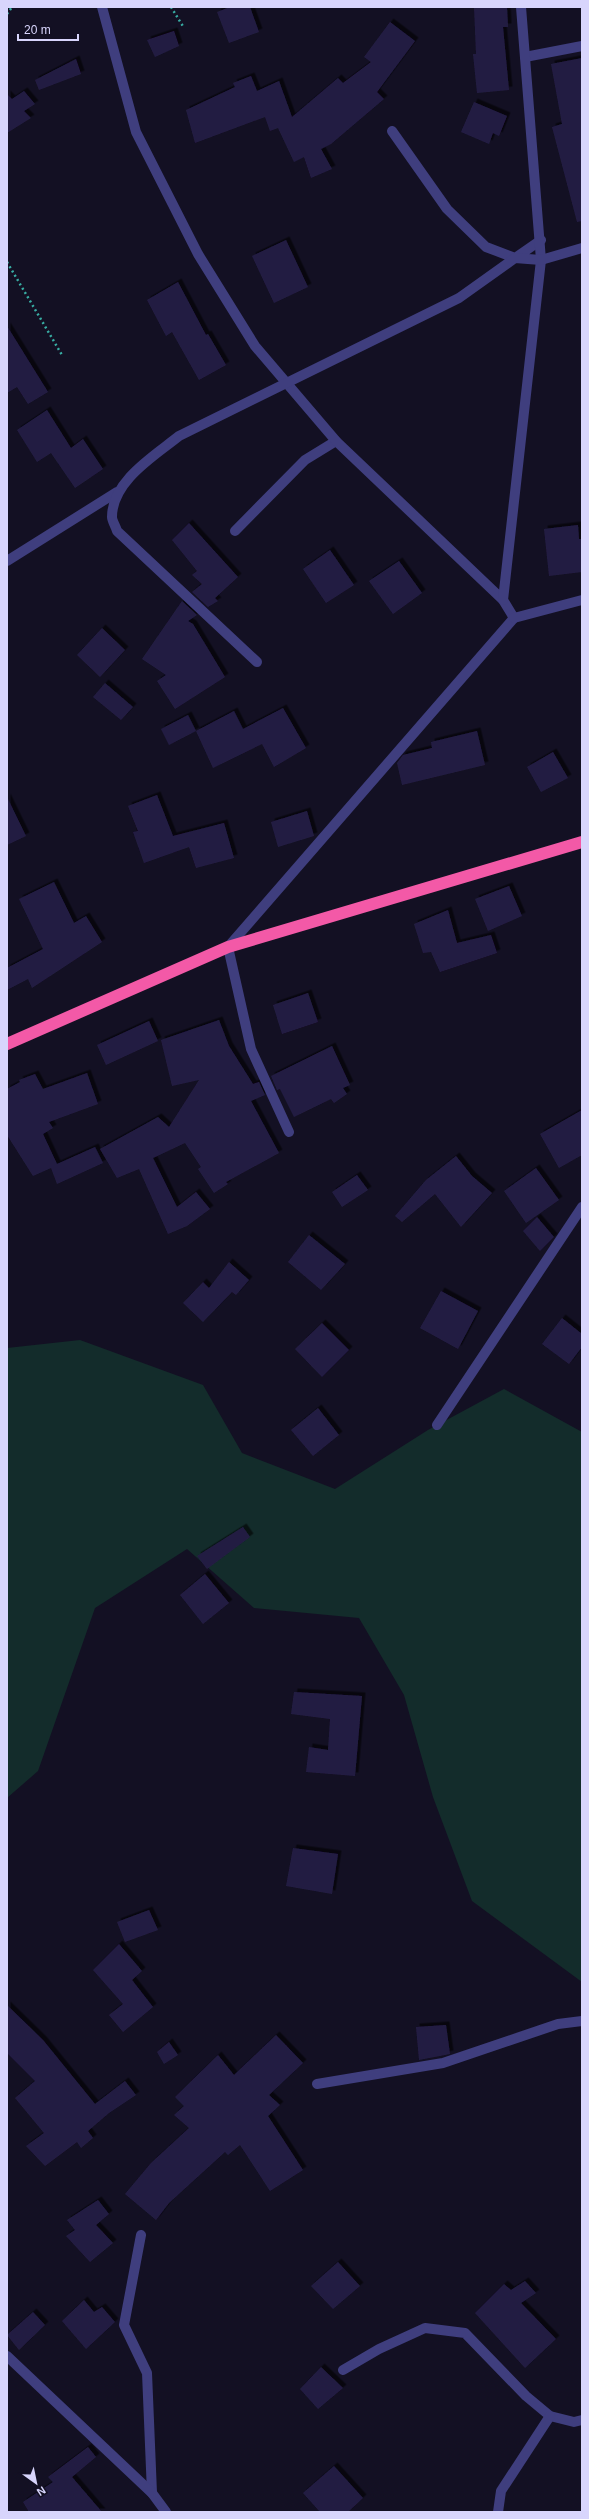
<svg xmlns="http://www.w3.org/2000/svg" width="589" height="2519" font-family="Arial,sans-serif">
<defs>
<filter id="shadow"><feDropShadow dx="3.5" dy="-3.5" stdDeviation="0" flood-color="#0009"/></filter>
</defs>
<rect width="100%" height="100%" fill="#131023"/>
<polygon fill="#132c2b" points="80,1340 203,1385 242,1453 335,1489 428,1430 504,1389 582,1432 582,1982 472,1901 433,1797 404,1695 359,1618 254,1608 187,1549 95,1608 38,1771 7,1798 7,1348"/>
<g fill="#241d43" filter="url(#shadow)">
<polygon points="230,7 250,7 259,32 229,43 217,12"/>
<polygon points="474,7 507,7 508,27 503,27 509,90 477,93 473,54 476,54"/>
<polygon points="390,22 415,41 377,92 384,99 331,144 321,149 332,169 311,178 304,157 294,162 278,128 270,131 265,117 195,143 186,110 235,87 233,83 251,76 257,91 279,81 292,117 338,78 343,83 371,62 364,57"/>
<polygon points="174,31 179,46 155,57 147,40"/>
<polygon points="582,58 582,221 577,222 552,127 562,124 551,64"/>
<polygon points="76,59 81,74 39,90 35,80"/>
<polygon points="24,91 35,104 24,111 31,118 7,133 7,94 12,99"/>
<polygon points="474,102 507,116 499,136 493,133 489,144 461,132"/>
<polygon points="286,240 308,287 274,303 252,256"/>
<polygon points="178,282 206,335 208,334 226,365 199,380 172,332 166,336 147,300"/>
<polygon points="7,326 48,392 28,404 17,387 7,393"/>
<polygon points="47,410 71,448 83,439 103,469 75,488 51,453 37,462 17,430"/>
<polygon points="189,523 238,577 215,598 218,601 208,607 192,592 202,584 192,575 197,571 172,540"/>
<polygon points="578,525 579,539 582,539 582,572 549,576 544,529"/>
<polygon points="330,550 354,585 326,603 303,569"/>
<polygon points="399,561 422,593 393,614 369,581"/>
<polygon points="182,601 197,615 188,621 193,624 225,677 175,709 157,681 166,675 142,659"/>
<polygon points="102,628 125,650 100,677 77,655"/>
<polygon points="105,683 133,707 121,720 93,697"/>
<polygon points="283,708 306,748 274,767 262,744 213,768 196,731 234,711 243,729"/>
<polygon points="188,715 196,731 169,745 161,729"/>
<polygon points="477,731 485,765 402,785 397,763 403,755 432,748 431,742"/>
<polygon points="553,752 568,778 541,792 527,767"/>
<polygon points="157,795 173,836 224,823 234,858 196,868 189,847 144,863 133,832 138,831 128,806"/>
<polygon points="7,797 26,836 7,845"/>
<polygon points="307,811 314,836 278,847 271,822"/>
<polygon points="54,882 74,923 86,916 102,942 32,988 28,979 7,990 7,968 43,949 19,899"/>
<polygon points="509,886 522,916 488,931 475,899"/>
<polygon points="448,910 457,943 491,935 497,953 440,972 431,952 423,953 414,924"/>
<polygon points="308,993 318,1022 282,1034 273,1005"/>
<polygon points="219,1020 229,1046 253,1084 259,1082 265,1095 251,1101 279,1153 226,1182 228,1184 214,1193 198,1169 201,1167 185,1143 153,1158 177,1207 196,1192 210,1209 187,1226 168,1234 139,1169 117,1178 100,1149 158,1117 169,1127 199,1080 172,1086 161,1040"/>
<polygon points="149,1021 158,1041 106,1065 97,1045"/>
<polygon points="332,1046 350,1085 343,1088 347,1094 334,1103 331,1099 294,1117 280,1089 277,1090 271,1076"/>
<polygon points="87,1073 98,1104 49,1122 53,1128 43,1134 57,1164 95,1147 103,1163 57,1184 51,1168 33,1176 7,1135 7,1089 20,1082 19,1080 35,1074 43,1089"/>
<polygon points="582,1110 582,1155 559,1168 540,1134"/>
<polygon points="456,1156 472,1176 492,1193 461,1227 435,1194 402,1222 395,1216 426,1180"/>
<polygon points="536,1168 559,1200 526,1223 504,1191"/>
<polygon points="357,1175 368,1190 342,1207 332,1192"/>
<polygon points="537,1217 554,1237 540,1251 523,1231"/>
<polygon points="309,1235 345,1264 321,1290 288,1262"/>
<polygon points="229,1262 249,1280 236,1295 232,1292 203,1322 183,1303 203,1282 209,1288"/>
<polygon points="441,1291 478,1311 458,1349 420,1328"/>
<polygon points="562,1318 582,1334 582,1347 569,1364 542,1344"/>
<polygon points="322,1323 349,1350 322,1377 295,1349"/>
<polygon points="318,1408 339,1435 313,1456 291,1430"/>
<polygon points="243,1527 250,1537 207,1569 197,1556"/>
<polygon points="205,1574 229,1603 203,1624 180,1595"/>
<polygon points="294,1692 362,1696 355,1776 306,1772 309,1747 328,1750 330,1719 291,1714"/>
<polygon points="293,1848 338,1854 332,1894 286,1886"/>
<polygon points="149,1910 158,1930 125,1942 117,1922"/>
<polygon points="119,1944 142,1971 132,1980 153,2007 123,2032 109,2015 123,2004 93,1970"/>
<polygon points="7,2005 43,2040 95,2104 125,2081 136,2095 109,2113 88,2131 93,2138 81,2148 77,2142 45,2166 26,2146 44,2133 15,2098 35,2081 7,2053"/>
<polygon points="446,2025 450,2054 419,2060 416,2027"/>
<polygon points="276,2035 303,2063 269,2095 280,2105 268,2116 303,2170 270,2191 240,2145 228,2155 225,2152 169,2203 156,2220 125,2194 151,2163 189,2128 174,2115 184,2106 175,2097 218,2055 234,2075"/>
<polygon points="169,2042 178,2055 164,2064 157,2052"/>
<polygon points="98,2200 109,2214 96,2225 113,2243 90,2262 66,2236 75,2230 67,2220"/>
<polygon points="338,2262 360,2286 333,2309 311,2286"/>
<polygon points="525,2281 536,2293 521,2303 556,2339 525,2368 475,2313 504,2284 511,2290"/>
<polygon points="84,2300 94,2312 102,2307 115,2322 86,2349 62,2321"/>
<polygon points="33,2312 45,2325 19,2350 7,2335"/>
<polygon points="321,2367 343,2388 318,2409 300,2389"/>
<polygon points="88,2447 96,2457 72,2477 102,2512 29,2512 23,2502 53,2482 48,2477"/>
<polygon points="334,2466 363,2498 348,2512 320,2512 303,2493"/>
</g>
<g fill="none" stroke-linecap="round" stroke-linejoin="round">
<g stroke="#38ada3" stroke-width="2.5" stroke-dasharray="2 3" stroke-linecap="butt">
<polyline points="171,7 184,28"/>
<polyline points="7,14 12,7"/>
<polyline points="7,262 62,355"/>
</g>
<g stroke="#3f3e7e" stroke-width="10">
<polyline points="235,531 305,460 336,441"/>
<polyline points="228,947 251,1049 289,1132"/>
</g>
<g stroke="#3f3e7e" stroke-width="10">
<polyline points="102,7 136,132 198,254 255,346 336,441 503,600 514,618 228,947"/>
<polyline points="525,57 582,46"/>
<polyline points="392,131 447,209 486,247 515,258 541,240"/>
<polyline points="7,561 117,492"/>
<polyline points="503,600 541,260 521,7"/>
<polyline points="514,618 582,600"/>
<path d="M257,662L117,531C116,527 112,521 112,517C112,481 154,456 179,436L459,298L515,258L541,260L582,248"/>
<polyline points="437,1425 582,1207"/>
<polyline points="317,2084 443,2063 558,2024 582,2021"/>
<polyline points="141,2235 124,2325 147,2373 152,2493"/>
<polyline points="7,2356 152,2493 166,2512"/>
<polyline points="343,2370 379,2349 425,2328 465,2333 526,2396 550,2416 574,2422 582,2420"/>
<polyline points="498,2512 501,2491 550,2416"/>
</g>
<polyline stroke="#f359a7" stroke-width="12" points="7,1044 228,947 582,842"/>
</g>
<rect width="589" height="2519" fill="none" stroke="#d8d5fc" stroke-width="16"/>
<g transform="translate(36 2483) rotate(147)" stroke="#131023" stroke-width="3" paint-order="stroke">
<path d="M0-3L7 15L0 10L-7 15Z" fill="#d8d5fc"/>
<text y="-6" font-size="11" font-weight="bold" text-anchor="middle" fill="#d8d5fc">N</text>
</g>
<path d="M18 34v6h60v-6" fill="none" stroke="#d8d5fc" stroke-width="2"/>
<text x="24" y="34" font-size="12" fill="#d8d5fc" stroke="#131023" stroke-width="3" paint-order="stroke">20 m</text>
</svg>
